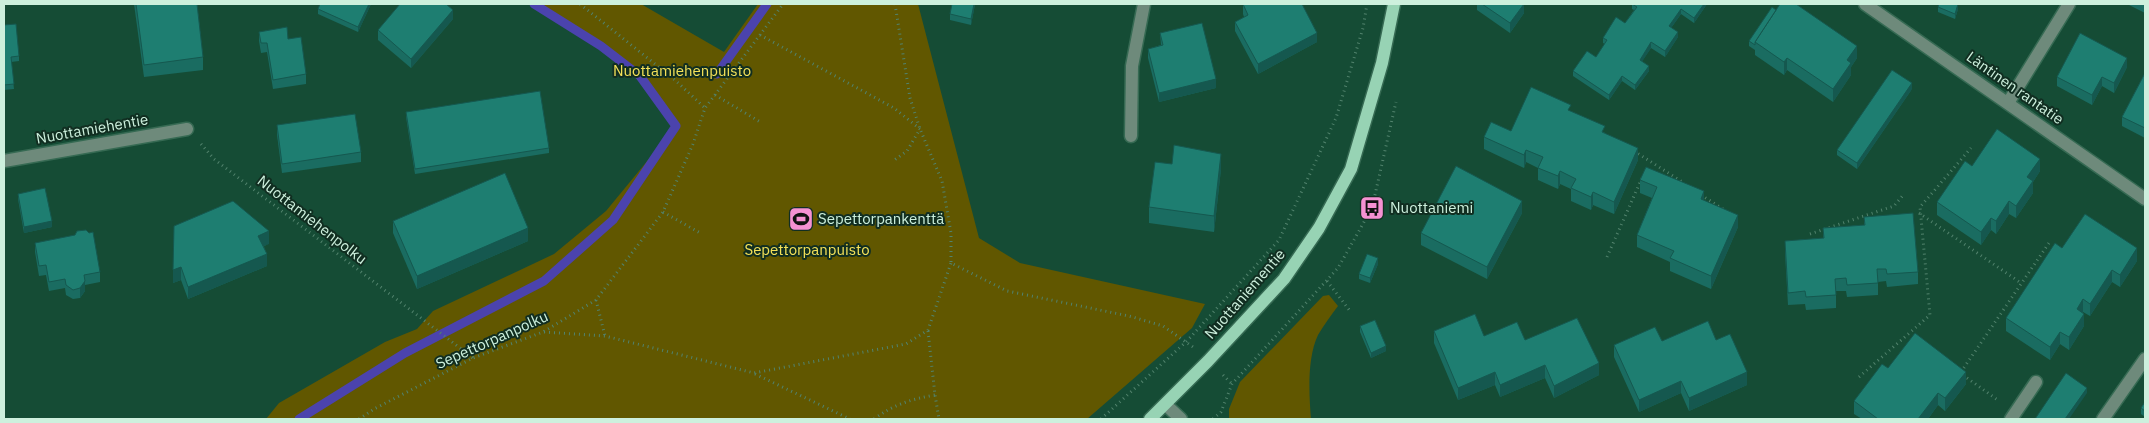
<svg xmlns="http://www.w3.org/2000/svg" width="2149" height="423" font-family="'IBM Plex Sans',sans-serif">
<rect width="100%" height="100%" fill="#154c35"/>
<g fill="#615700">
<polygon points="534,4 641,4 724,52 758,4 918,4 979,238 1020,263 1205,304 1192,328 1087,419 266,419 279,403 385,342 417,329 433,311 554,254 606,211 676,126 640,76 601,46"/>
<path d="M1329,295L1338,306C1331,315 1324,325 1318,335C1307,358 1309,394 1311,419H1229V409L1240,382L1323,296Z"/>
</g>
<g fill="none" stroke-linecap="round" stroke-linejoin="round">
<g stroke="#4b43ad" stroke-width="9">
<polyline points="717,74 767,4"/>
<polyline points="299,419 405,353 544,281 613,220 676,126 640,76 601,46 534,4"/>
</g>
<defs>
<g id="minor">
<polyline points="1865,4 2145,199"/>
<polyline points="2008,103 2069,4"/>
<polyline points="1131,136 1132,66 1144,4"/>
<polyline points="4,161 187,129"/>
<polyline points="1166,405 1181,419"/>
<polyline points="2011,419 2036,382"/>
<polyline points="2103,419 2145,359"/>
</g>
<polyline id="major" points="1150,419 1208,361 1284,279 1319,228 1351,169 1382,63 1394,4"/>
</defs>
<use href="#minor" stroke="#366a53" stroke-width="15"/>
<use href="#major" stroke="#366a53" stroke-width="15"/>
<g stroke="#52836d" stroke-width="3" stroke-dasharray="1 4" stroke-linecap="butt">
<polyline points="580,4 675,80 705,108"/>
<polyline points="895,4 910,98 920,129 942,181 951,233 951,263 1007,291 1129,316 1163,326 1193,347"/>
<polyline points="760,35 894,108 920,129 907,151 893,161"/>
<polyline points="715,95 762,123"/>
<polyline points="201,144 214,159 473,358"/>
<polyline points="1634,151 1684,183"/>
<polyline points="1701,195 1723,209"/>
<polyline points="663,212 702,234"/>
<polyline points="1919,213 2021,283"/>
<polyline points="1810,234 1894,206 1904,194"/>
<polyline points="1607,257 1642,178"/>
<polyline points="1327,281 1350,311"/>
<polyline points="596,300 605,336"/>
<polyline points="928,331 935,395 939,419"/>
<polyline points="544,332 605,336 754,373 906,344 928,330 951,263"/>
<polyline points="1961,372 2051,240"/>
<polyline points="755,374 850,419"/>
<polyline points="1223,375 1232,384"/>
<polyline points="1963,375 1999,401"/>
<polyline points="1859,377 1930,315 1920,207 1971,148"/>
<polyline points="359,419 374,409 473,358 543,332 596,300 663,212 693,144 705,108 783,4"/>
<path d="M874,419C893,405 911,399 935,395"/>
<polyline points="1101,419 1187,341 1279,240 1336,118 1363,28 1367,4"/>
<polyline points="1213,419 1221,412 1232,384 1338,268 1372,208 1396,102"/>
</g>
<use href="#minor" stroke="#6e8a7b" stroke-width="12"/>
<use href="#major" stroke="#97d3b4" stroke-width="12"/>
</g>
<g fill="#1a6c61">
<polygon points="134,4 197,4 203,57 203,70 144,77"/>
<polygon points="371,4 358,32 318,14 318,9"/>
<polygon points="952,4 975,4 971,25 950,20 950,14"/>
<polygon points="1243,4 1317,42 1258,74 1235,31 1235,22 1244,17 1243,14"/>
<polygon points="1477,4 1524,4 1524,13 1510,33 1477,10"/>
<polygon points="1632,4 1707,4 1694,23 1681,14 1671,28 1678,37 1665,57 1651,48 1642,61 1649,71 1635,90 1622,81 1609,100 1573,76 1573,71 1596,57 1605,44 1603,43 1603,38 1625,23 1634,10 1632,9"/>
<polygon points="2127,4 2145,4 2145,13"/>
<polygon points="1938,7 1958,9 1955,19 1938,12"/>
<polygon points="453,19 411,68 378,40 378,30"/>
<polygon points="4,25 19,56 19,61 11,62 14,89 4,90"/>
<polygon points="259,32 288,39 306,74 306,84 273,89 267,52 261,53 259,41"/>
<polygon points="1160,33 1216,88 1159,102 1148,58 1148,49 1161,45"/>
<polygon points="1749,41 1857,58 1851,67 1851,75 1833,102 1787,70 1784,75 1755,55 1755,50 1749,46"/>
<polygon points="2127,67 2114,93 2102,86 2092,105 2057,86 2057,77"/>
<polygon points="2145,73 2145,138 2122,126 2122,117"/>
<polygon points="1912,89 1857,169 1837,155 1837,150"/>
<polygon points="1571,111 1605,133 1638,160 1614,214 1593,205 1591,210 1571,201 1571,189 1560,184 1558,189 1538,180 1538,168 1526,162 1524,168 1484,149 1484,137 1511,131"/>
<polygon points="406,112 549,148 549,153 415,174 406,117"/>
<polygon points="277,125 361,152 361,162 282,173 277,135"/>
<polygon points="1972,166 2040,171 2033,182 2033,193 2016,218 2009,214 1996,234 1991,230 1981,245 1937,215 1937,202"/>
<polygon points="1221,169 1214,232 1149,223 1149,207"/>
<polygon points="1640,180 1704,200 1738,227 1711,289 1670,271 1670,262 1637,247 1637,235 1652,198 1640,193"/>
<polygon points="18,194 52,227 24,233 18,199"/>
<polygon points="1522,213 1487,279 1421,245 1421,233"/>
<polygon points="1864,217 1918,272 1918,284 1887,287 1886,281 1878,282 1878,295 1847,297 1846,291 1836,291 1836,308 1806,310 1805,304 1788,305 1785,253 1785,241 1823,238 1823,228 1864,225"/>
<polygon points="393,221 528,241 417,289 393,233"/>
<polygon points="35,243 100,272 100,282 85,285 85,291 80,298 73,299 66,295 65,288 49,291 46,275 39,276 35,252"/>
<polygon points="269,244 264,246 267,266 188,299 181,280 173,283 173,270"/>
<polygon points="2062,248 2137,261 2120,287 2112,282 2090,316 2083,312 2083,313 2084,326 2069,350 2060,344 2050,360 2006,331 2006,318"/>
<polygon points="1378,264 1370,283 1359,279 1359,274"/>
<polygon points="1360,326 1386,351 1371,358 1360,332"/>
<polygon points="1434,331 1525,340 1599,375 1554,398 1545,378 1500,397 1495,385 1458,400 1434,343"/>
<polygon points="1716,340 1747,385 1689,411 1681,393 1639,412 1614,357 1614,345 1662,341"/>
<polygon points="1888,368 1966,384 1945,411 1938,405 1928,419 1862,419 1854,414 1854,401"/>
<polygon points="2145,402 2145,417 2141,414 2141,408"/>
</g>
<g fill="#15584f">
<polygon points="369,4 371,4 358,32 358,27"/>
<polygon points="974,4 975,4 971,25 971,19"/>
<polygon points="1524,4 1524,13 1510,33 1510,23"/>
<polygon points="1704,4 1707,4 1694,23 1694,18"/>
<polygon points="1958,4 1958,9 1955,19 1955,14"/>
<polygon points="1681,9 1681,14 1669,31 1669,26"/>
<polygon points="453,10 453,19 411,68 411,59"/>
<polygon points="1678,32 1678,37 1665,57 1665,51"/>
<polygon points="1317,33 1317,42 1258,74 1258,64"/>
<polygon points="1651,42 1651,48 1640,65 1640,60"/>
<polygon points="1857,46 1857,58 1851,67 1851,75 1833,102 1833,89 1847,60"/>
<polygon points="1787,58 1787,70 1784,75 1784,62"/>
<polygon points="2127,58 2127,67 2114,93 2114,83"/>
<polygon points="1649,66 1649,71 1635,90 1635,85"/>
<polygon points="1622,76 1622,81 1609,100 1609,95"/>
<polygon points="2102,77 2102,86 2092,105 2092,95"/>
<polygon points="1216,79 1216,88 1159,102 1159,93"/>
<polygon points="1912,83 1912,89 1857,169 1857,163"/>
<polygon points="1638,148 1638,160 1614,214 1614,202"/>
<polygon points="1526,150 1526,162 1524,168 1524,155"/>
<polygon points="1221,154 1221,169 1214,232 1214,216"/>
<polygon points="2040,159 2040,171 2033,182 2033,193 2016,218 2016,206 2027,177"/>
<polygon points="1560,171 1560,184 1558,189 1558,176"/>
<polygon points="1704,191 1704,203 1701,199"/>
<polygon points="1593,192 1593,205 1591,210 1591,197"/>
<polygon points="1522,201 1522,213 1487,279 1487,267"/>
<polygon points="2009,201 2009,214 1996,234 1996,221"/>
<polygon points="1738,215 1738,227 1711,289 1711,276"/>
<polygon points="1991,218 1991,230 1981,245 1981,232"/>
<polygon points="52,221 52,227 24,233 24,227"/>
<polygon points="528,228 528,241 417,289 417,276"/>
<polygon points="269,231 269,244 258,248 258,236"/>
<polygon points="2137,248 2137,261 2120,287 2120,275"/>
<polygon points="267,254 267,266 188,299 188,287"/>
<polygon points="1378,258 1378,264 1370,283 1370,278"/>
<polygon points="181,267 181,280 173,283 173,270"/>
<polygon points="2112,270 2112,282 2090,316 2090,304"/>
<polygon points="85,281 85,291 80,298 80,288"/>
<polygon points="2083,299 2083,312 2077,321 2077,309"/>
<polygon points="2084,314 2084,326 2069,350 2069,337"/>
<polygon points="2060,332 2060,344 2050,360 2050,347"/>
<polygon points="1386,346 1386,351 1371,358 1371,353"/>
<polygon points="1599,363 1599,375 1554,398 1554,386"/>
<polygon points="1545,365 1545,378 1500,397 1500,385"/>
<polygon points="1495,372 1495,385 1458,400 1458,388"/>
<polygon points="1747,372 1747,385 1689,411 1689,398"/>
<polygon points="1966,372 1966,384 1945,411 1945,398"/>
<polygon points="1681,381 1681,393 1639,412 1639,400"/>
<polygon points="2087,388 2087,393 2069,419 2065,419"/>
<polygon points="1938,393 1938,405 1928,419 1918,419"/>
</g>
<g fill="#1e7e71" stroke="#15584f">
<polygon points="136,4 197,4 203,57 144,65"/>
<polygon points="320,4 369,4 358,27 318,9"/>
<polygon points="400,4 446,4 453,10 411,59 378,30"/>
<polygon points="952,4 974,4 971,19 950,14"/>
<polygon points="1243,4 1302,4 1317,33 1258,64 1235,22 1248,15"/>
<polygon points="1482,4 1524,4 1510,23"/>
<polygon points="1632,4 1704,4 1694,18 1681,9 1669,26 1678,32 1665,51 1651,42 1640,60 1649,66 1635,85 1622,76 1609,95 1573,71 1587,51 1596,57 1607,40 1603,38 1616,17 1625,23 1637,7"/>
<polygon points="1780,4 1796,4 1857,46 1847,60 1851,63 1833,89 1787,58 1784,62 1755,42"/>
<polygon points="1939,4 1958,4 1955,14 1938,7"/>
<polygon points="1772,7 1776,10 1755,42 1755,45 1749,41"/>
<polygon points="1202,23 1216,79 1159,93 1148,49 1163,45 1160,33"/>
<polygon points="16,24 19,56 11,57 14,84 4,85 4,25"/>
<polygon points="287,27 288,39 301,37 306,74 273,80 267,43 261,43 259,32"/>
<polygon points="2080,33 2127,58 2114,83 2102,77 2092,95 2057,77"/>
<polygon points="1892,70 1912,83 1857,163 1837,150"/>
<polygon points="2145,73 2145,128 2122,117"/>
<polygon points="1531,87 1571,105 1568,110 1605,126 1602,132 1638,148 1614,202 1593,192 1591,197 1571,188 1576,179 1560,171 1558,176 1538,168 1543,157 1526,150 1524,155 1484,137 1491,122 1511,131"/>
<polygon points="540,91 549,148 415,169 406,112"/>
<polygon points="355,114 361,152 282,164 277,125"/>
<polygon points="1997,129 2040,159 2027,177 2033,181 2016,206 2009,201 1996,221 1991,218 1981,232 1937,202 1965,161 1972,166"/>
<polygon points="1174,145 1221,154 1214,216 1149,207 1155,162 1172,164"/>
<polygon points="1456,166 1522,201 1487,267 1421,233"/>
<polygon points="1646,167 1704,191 1701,199 1738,215 1711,276 1670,258 1674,251 1637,235 1657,187 1640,180"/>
<polygon points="505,173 528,228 417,276 393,221"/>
<polygon points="45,188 52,221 24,227 18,194"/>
<polygon points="233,201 269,231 258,236 267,254 188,287 181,267 173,270 174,226"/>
<polygon points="1913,213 1918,272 1887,274 1886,269 1877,269 1878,283 1847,285 1846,278 1835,279 1836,295 1806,297 1805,291 1788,293 1785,241 1824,238 1823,228 1865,225 1864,217"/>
<polygon points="2085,214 2137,248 2120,275 2112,270 2090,304 2083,299 2077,309 2084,314 2069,337 2060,332 2050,347 2006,318 2055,243 2062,248"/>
<polygon points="86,230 89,233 93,232 100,272 84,275 85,281 80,288 73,290 66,285 65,279 49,282 46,265 39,266 35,243 75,235 77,231"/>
<polygon points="1367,254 1378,258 1370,278 1359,274"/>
<polygon points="1475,314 1484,336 1517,322 1525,340 1577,318 1599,363 1554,386 1545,365 1500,385 1495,372 1458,388 1434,331"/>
<polygon points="1375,320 1386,346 1371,353 1360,326"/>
<polygon points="1708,321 1716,340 1730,334 1747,372 1689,398 1681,381 1639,400 1614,345 1655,327 1662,341"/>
<polygon points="1915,333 1966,372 1945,398 1938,393 1918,419 1878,419 1854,401 1882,364 1888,368"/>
<polygon points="2066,373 2087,388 2065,419 2035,419"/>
<polygon points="2145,402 2145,411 2141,408"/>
</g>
<defs>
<symbol id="bus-square" viewBox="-11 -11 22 22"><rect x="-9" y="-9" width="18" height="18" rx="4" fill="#f591d2" stroke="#112e21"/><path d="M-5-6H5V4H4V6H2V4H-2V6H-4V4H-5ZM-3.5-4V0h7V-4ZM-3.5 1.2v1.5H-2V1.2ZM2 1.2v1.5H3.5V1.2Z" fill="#111"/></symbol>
<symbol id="stadium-square" viewBox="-11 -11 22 22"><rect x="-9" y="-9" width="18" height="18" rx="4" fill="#f591d2" stroke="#112e21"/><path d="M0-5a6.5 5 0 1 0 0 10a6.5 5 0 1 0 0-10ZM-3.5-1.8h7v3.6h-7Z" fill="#111"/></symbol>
</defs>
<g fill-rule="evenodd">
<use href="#bus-square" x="1358" y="194" width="28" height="28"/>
<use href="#stadium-square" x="787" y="205" width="28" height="28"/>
</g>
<g text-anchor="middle" stroke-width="4" stroke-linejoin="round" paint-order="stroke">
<g font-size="15" fill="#f5e259" stroke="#112e21">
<text x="682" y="76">Nuottamiehenpuisto</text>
<text x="807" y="255">Sepettorpanpuisto</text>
</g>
<g font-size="15" fill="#cdf0dd" stroke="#112e21">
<text transform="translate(2015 88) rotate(35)" y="5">Läntinen rantatie</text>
<text transform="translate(92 129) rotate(-10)" y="5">Nuottamiehentie</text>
<text transform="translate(312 220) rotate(38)" y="5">Nuottamiehenpolku</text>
<text transform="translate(1245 294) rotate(-49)" y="5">Nuottaniementie</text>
<text transform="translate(492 340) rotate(-24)" y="5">Sepettorpanpolku</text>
</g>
<g font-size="15" fill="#cdf0dd" stroke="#112e21" text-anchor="start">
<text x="1390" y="213">Nuottaniemi</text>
<text x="818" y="224">Sepettorpankenttä</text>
</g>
</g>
<rect width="2149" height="423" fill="none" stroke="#cdf0dd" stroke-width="10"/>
</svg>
